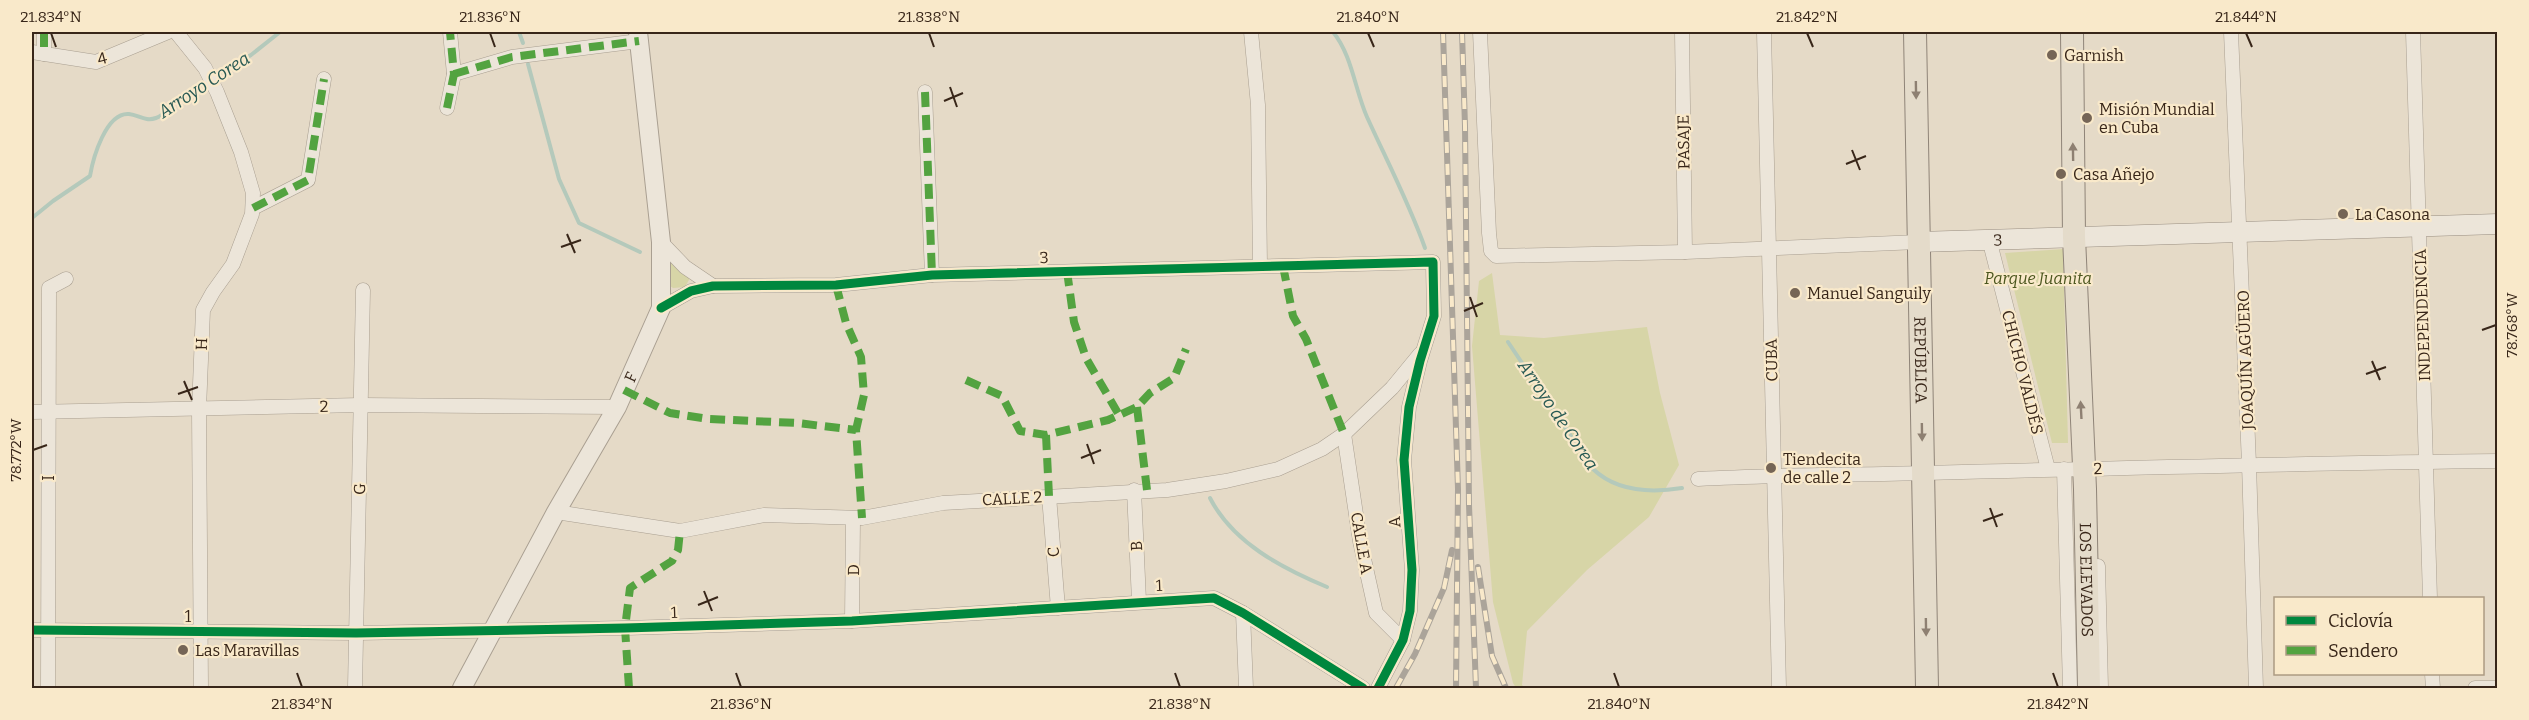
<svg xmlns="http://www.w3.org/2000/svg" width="2529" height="720" font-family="Bitter,serif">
<rect width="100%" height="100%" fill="#e5dac7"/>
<g fill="#d7d5a7">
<polygon points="2063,249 2068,443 2052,443 2005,253"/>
<polygon points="670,258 690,278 685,287 673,288 670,286"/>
<polygon points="1492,273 1500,335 1544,338 1647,327 1660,393 1679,465 1649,517 1587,570 1527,631 1522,685 1525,688 1516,688 1513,683 1493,602 1472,346 1479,281"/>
</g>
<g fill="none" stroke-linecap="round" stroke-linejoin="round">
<g stroke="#b4c9bb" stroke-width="4">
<polyline points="519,32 523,43"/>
<path d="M1333,32C1352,55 1355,90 1367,117C1387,161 1409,203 1425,248"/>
<polyline points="528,64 559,179 579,223 640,252"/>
<polyline points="214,77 251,55 280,32"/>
<path d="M32,218L53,201L90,176C93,158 106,112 129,114C139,115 145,122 156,118C166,115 172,104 180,97C189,91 199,86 208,81"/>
<path d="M1508,342L1593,469C1617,492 1651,493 1682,488"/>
<path d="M1210,498C1233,543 1282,568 1327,587"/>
</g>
<defs>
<g id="minor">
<polyline points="44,32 44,54"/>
<polyline points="176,32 205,68 217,92 241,152 253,193 252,214 233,264 213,292 203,310 199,409 201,688"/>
<polyline points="1251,32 1258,105 1260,266"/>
<polyline points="1480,32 1489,233 1491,251 1496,256 1685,252 1918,242"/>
<polyline points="1682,32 1685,252"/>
<polyline points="1764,32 1779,688"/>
<polyline points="2231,32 2249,464 2256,688"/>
<polyline points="2413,32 2430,598"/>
<polyline points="32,52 96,62 168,32"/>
<polyline points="454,74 512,57 639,41"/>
<polyline points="925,92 932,275"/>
<polyline points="447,108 454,74 450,32"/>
<polyline points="253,208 308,180 324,79"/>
<polyline points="1989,239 2048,469"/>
<polyline points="661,242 685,267 713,286"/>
<polyline points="661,308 691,291 713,286 836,285 932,275 1433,262 1434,316 1420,361 1409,407 1404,460 1412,570 1410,611 1403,640 1378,688"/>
<polyline points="32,412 361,405 617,407"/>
<polyline points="1344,434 1360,541 1376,613 1403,640"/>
<polyline points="2064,469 2070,688"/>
<path d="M1698,479C1774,475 1850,475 1925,473C2116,468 2307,463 2498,461"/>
<polyline points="1134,490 1139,601"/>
<polyline points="1049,496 1058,608"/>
<polyline points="556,512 680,531 764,515 862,518 943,503 1167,490 1226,481 1278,469 1322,449 1344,434 1392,388 1420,354"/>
<polyline points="2098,566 2101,688"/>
<polyline points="1243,613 1246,688"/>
<polyline points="852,621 853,519"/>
<polyline points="32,630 356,633 625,628 852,621 1214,598 1243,613 1363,688"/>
<polyline points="2432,674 2433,688"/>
<polyline points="48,688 49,288 66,279"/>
<polyline points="355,688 363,290"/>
<polyline points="2475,688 2498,688"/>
</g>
<g id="tertiary">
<path id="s1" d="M462,688L556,512L617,407L661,308V242L638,32"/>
</g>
<g id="secondary">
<path id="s2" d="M1918,242L2498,224"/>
</g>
<g id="primary">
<path id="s3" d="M1915,32L1927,688"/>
<path id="s4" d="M2072,32L2074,237L2085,489L2089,688"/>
</g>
</defs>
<use href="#minor" stroke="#a99f91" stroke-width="15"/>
<use href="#tertiary" stroke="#a99f91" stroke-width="20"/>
<use href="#secondary" stroke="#998e81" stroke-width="21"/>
<use href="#primary" stroke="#8f8478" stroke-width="24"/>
<use href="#minor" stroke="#ece5d9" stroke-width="14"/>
<use href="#tertiary" stroke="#ece5d9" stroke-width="18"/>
<use href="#secondary" stroke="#ece5d9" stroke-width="20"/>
<use href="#primary" stroke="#e4dbca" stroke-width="22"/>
<defs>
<g id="rail">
<polyline points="1443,32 1458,489 1456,688"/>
<polyline points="1462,32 1465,126 1469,505 1476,688"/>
<polyline points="1478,567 1492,656 1506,688"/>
<polyline points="1396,688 1415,654 1444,588 1452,550"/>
</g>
</defs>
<use href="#rail" stroke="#aba49a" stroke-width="6"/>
<use href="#rail" stroke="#f9e9ca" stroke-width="4" stroke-dasharray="11" stroke-linecap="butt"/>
<g stroke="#53a340" stroke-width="8" stroke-dasharray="15 8" stroke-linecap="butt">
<polyline points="44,32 44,54"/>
<polyline points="454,74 512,57 639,41"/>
<polyline points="925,92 932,275"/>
<polyline points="447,108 454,74 450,32"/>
<polyline points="253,208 308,180 324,79"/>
<polyline points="1283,266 1293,316 1306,339 1344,434"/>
<polyline points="1067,271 1074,322 1086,358 1119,415"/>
<polyline points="836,285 846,323 861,357 864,395 856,430 862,518"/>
<polyline points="966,380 1002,396 1020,431 1046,435 1108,420 1137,407 1150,393 1174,378 1186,349"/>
<polyline points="624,390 670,413 709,419 797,423 856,430"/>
<polyline points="1137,407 1147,490"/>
<polyline points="1046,435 1049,496"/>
<polyline points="629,688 625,628 630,588 672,561 678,550 680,531"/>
</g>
<defs>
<g id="cycleway">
<polyline points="661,308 691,291 713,286 836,285 932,275 1433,262 1434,316 1420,361 1409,407 1404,460 1412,570 1410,611 1403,640 1378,688"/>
<polyline points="32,630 356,633 625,628 852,621 1214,598 1243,613 1363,688"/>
</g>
</defs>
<use href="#cycleway" stroke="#f9e9ca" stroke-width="13"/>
<use href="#cycleway" stroke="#00873e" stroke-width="9"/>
</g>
<defs><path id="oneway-solid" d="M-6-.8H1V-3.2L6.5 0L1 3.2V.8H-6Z" transform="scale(1.5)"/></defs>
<g fill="#8e8072">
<use href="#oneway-solid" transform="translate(1916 90) rotate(89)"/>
<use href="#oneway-solid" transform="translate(2073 152) rotate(-91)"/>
<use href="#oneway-solid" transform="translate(2081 410) rotate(-93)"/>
<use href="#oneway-solid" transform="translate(1922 432) rotate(89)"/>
<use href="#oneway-solid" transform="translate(1926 627) rotate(89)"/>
</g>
<path fill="none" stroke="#382619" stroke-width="2" d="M51,33L56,47M490,33L495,47M929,33L934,47M1368,33L1374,47M1807,33L1813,47M2246,33L2252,47M950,87L957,107M944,101L963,93M1852,150L1860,170M1846,164L1866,156M567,234L575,253M561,247L581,240M1470,297L1477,317M1464,311L1483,303M2482,330L2496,325M2372,361L2380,380M2366,374L2386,367M184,381L192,400M178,394L198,387M1087,444L1094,464M33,450L47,445M1081,458L1101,450M1990,508L1997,527M1983,521L2003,514M704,591L712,611M698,605L718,597M297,673L302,687M736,673L741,687M1175,673L1180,687M1614,673L1619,687M2053,673L2058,687"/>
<g fill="#756556" stroke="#f9e9ca" stroke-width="2">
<circle cx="2052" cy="55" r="6"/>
<circle cx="2087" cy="118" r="6"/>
<circle cx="2061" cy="174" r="6"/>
<circle cx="2343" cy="214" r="6"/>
<circle cx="1795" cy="293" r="6"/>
<circle cx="1771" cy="468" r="6"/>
<circle cx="183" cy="650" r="6"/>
</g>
<g text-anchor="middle" stroke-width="4.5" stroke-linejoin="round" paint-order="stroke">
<g font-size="16" fill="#382619" stroke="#f9e9ca" text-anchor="start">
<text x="2064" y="61">Garnish</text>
<text x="2099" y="115">Misión Mundial<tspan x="2099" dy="18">en Cuba</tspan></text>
<text x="2073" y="180">Casa Añejo</text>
<text x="2355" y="220">La Casona</text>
<text x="1807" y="299">Manuel Sanguily</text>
<text x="1783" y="465">Tiendecita<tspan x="1783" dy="18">de calle 2</tspan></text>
<text x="195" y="656">Las Maravillas</text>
</g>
<g font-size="16" fill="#382619" stroke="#f9e9ca">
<text transform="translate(102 58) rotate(-15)" y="6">4</text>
<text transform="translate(1683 142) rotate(-91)" y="6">PASAJE</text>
<text dy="6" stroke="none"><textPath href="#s2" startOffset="80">3</textPath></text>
<text transform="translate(1044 257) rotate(-2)" y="6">3</text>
<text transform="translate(2422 315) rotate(-92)" y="6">INDEPENDENCIA</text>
<text transform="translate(201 344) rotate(-88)" y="6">H</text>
<text transform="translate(1771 360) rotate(-91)" y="6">CUBA</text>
<text dy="6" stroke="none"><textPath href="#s3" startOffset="328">REPÚBLICA</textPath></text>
<text transform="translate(2245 360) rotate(-92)" y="6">JOAQUÍN AGÜERO</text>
<text transform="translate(2023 372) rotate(76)" y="6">CHICHO VALDÉS</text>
<text dy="6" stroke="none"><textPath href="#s1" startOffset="354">F</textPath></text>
<text transform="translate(324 406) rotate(-1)" y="6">2</text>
<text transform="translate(2098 468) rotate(-2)" y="6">2</text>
<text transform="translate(48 478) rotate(-90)" y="6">I</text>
<text transform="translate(359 489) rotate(-89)" y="6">G</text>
<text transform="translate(1012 498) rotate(-3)" y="6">CALLE 2</text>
<text transform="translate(1394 522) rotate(-94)" y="6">A</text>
<text transform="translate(1362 543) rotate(80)" y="6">CALLE A</text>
<text transform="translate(1136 546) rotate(-93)" y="6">B</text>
<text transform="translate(1053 552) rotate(-94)" y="6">C</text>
<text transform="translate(853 570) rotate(-89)" y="6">D</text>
<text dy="6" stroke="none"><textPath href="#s4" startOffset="548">LOS ELEVADOS</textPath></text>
<text transform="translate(1159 585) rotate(-2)" y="6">1</text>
<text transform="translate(674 612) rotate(-2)" y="6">1</text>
<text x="188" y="622">1</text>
</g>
<g font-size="16" font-style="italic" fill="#4b561e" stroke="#f9e9ca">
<text x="2038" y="284">Parque Juanita</text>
</g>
<g font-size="18" font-style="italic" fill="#275953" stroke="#f9e9ca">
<text transform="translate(204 85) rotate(-33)" y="6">Arroyo Corea</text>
<text transform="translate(1558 415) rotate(56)" y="6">Arroyo de Corea</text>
</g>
</g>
<rect width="2529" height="720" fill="none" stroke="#f9e9ca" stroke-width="66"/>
<rect x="2274" y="597" width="210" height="78" fill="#f9e9ca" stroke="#ac9b83" stroke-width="1.5"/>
<rect x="2286" y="616" width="30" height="9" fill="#00873e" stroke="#ac9b83" stroke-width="1.5"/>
<text x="2328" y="627" font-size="18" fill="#382619">Ciclovía</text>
<rect x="2286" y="646" width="30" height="9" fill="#53a340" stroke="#ac9b83" stroke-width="1.5"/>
<text x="2328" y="657" font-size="18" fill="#382619">Sendero</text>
<rect x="33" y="33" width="2463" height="654" fill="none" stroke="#382619" stroke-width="2"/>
<g font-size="15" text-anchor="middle" fill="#382619">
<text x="51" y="22">21.834°N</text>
<text x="490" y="22">21.836°N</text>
<text x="929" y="22">21.838°N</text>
<text x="1368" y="22">21.840°N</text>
<text x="1807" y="22">21.842°N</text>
<text x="2246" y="22">21.844°N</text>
<text transform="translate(2512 325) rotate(-90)" y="5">78.768°W</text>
<text transform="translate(16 450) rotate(-90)" y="5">78.772°W</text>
<text x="302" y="709">21.834°N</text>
<text x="741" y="709">21.836°N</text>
<text x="1180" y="709">21.838°N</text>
<text x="1619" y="709">21.840°N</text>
<text x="2058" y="709">21.842°N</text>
</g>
</svg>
